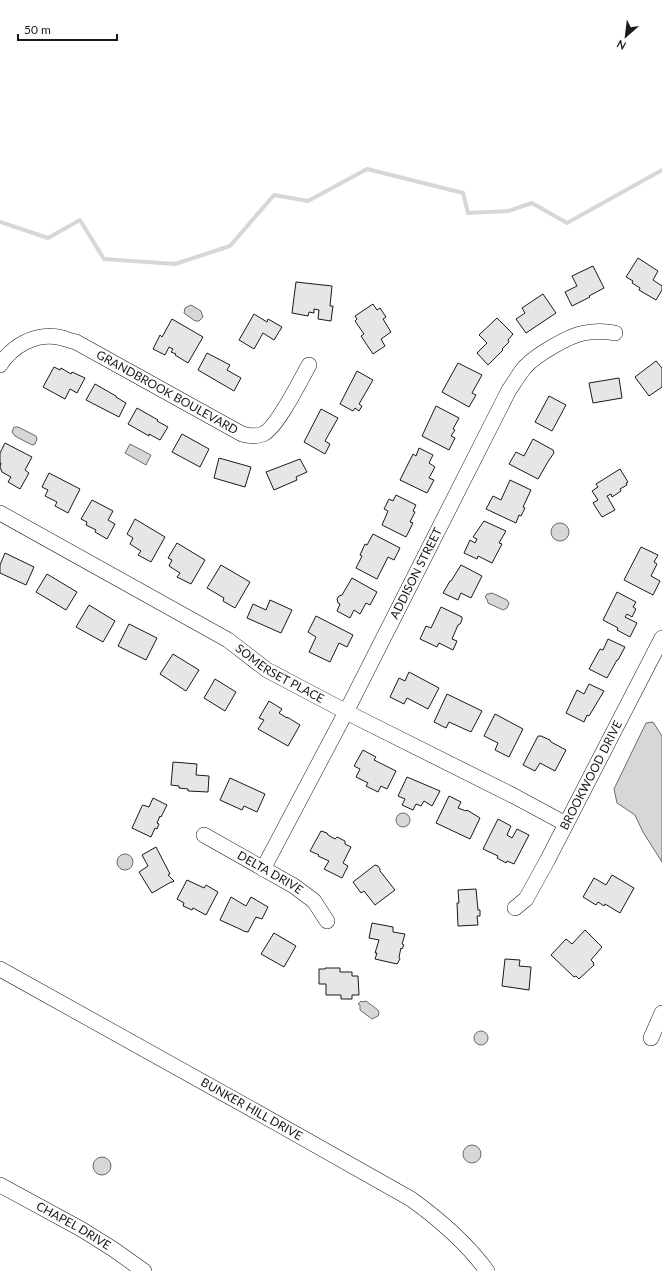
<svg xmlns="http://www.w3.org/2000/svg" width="662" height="1271" font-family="Lato,sans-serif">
<rect width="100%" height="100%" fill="#fff"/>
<g fill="#d7d7d7" stroke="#6a6a6a">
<polygon points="191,305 201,311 203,317 199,321 195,321 184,313 185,308"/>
<polygon points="14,427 18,427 36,436 37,439 35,444 32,445 15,436 12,432"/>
<polygon points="130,444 151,455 146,465 125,453"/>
<circle cx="560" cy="532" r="9"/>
<polygon points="492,593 507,600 509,603 507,608 503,610 488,603 487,599 485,597 487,594 488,594"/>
<polygon points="653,722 662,736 662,862 643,832 635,815 617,803 614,789 646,723"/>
<circle cx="403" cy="820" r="7"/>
<circle cx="125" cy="862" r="8"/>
<polygon points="361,1001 362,1002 366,1001 378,1010 379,1013 378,1016 372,1019 360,1010 360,1005 358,1004"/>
<circle cx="481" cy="1038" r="7"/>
<circle cx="472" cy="1154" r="9"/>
<circle cx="102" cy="1166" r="9"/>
</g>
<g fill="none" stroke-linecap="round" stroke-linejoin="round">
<polyline stroke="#d7d7d7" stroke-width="4" points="0,222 48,238 80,220 104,259 175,264 230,246 274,195 308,201 367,169 463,193 468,213 508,211 532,203 567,223 662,170"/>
</g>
<g fill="#e6e6e6" stroke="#1a1a1a">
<polygon points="638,258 658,271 653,280 662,286 662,290 656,300 639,290 640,288 632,283 633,281 626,277"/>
<polygon points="593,266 604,288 589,296 590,297 572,306 565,292 577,286 572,276"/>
<polygon points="296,282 332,286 330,306 333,306 331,321 318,319 319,310 314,309 314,313 309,312 308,316 292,313"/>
<polygon points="543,294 556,313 526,333 516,319 525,313 522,308"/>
<polygon points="373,304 377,310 380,308 386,317 383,319 391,332 381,339 385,346 373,354 361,336 364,334 355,321 357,319 355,316"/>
<polygon points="254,314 267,322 268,319 282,327 274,340 263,333 254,349 239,340"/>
<polygon points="497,318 513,334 508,340 509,342 502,349 503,350 488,365 477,353 487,343 479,335"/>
<polygon points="172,319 203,337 188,363 175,355 176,354 171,352 173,349 169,347 165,355 153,349 160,335 162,337"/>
<polygon points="207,353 230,365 227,370 241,378 234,391 198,370"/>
<polygon points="656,361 662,368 662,387 649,396 635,377"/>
<polygon points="458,363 482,375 472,393 476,395 469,407 442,392"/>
<polygon points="54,367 60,370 61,368 71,374 72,372 85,378 77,393 70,389 65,399 43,387"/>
<polygon points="357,371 373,380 359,404 362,406 359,411 355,408 353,411 340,404"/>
<polygon points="619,378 622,398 593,403 589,383"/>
<polygon points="95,384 116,396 116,397 126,403 119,417 86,400"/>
<polygon points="549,396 566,405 552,431 535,422"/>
<polygon points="436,406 459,418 453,429 455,430 451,436 455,438 449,450 422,436"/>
<polygon points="137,408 158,420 157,421 168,427 160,440 149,434 149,436 128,424"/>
<polygon points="321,409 338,418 325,441 330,444 325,454 304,442"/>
<polygon points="182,434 209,449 200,467 172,452"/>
<polygon points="533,439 553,450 554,453 549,460 538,479 509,464 516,452 524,456"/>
<polygon points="5,443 32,457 25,470 29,473 20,489 8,482 11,477 2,472 0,467 1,463 0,463 0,453"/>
<polygon points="419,448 433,455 429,463 435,467 429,478 434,480 427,493 400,480 413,454 416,456"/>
<polygon points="219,458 251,467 245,487 214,478"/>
<polygon points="300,459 307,472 296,477 297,480 274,490 266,472"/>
<polygon points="620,469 628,482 626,483 627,485 620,489 621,491 612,497 611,494 607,496 615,510 602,517 593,503 598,500 592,491 598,487 596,484"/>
<polygon points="49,473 80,489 68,513 55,506 57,502 45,496 48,490 42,487"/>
<polygon points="510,480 531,490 523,507 525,508 521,516 519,515 516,523 486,509 493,496 501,500"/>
<polygon points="396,495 416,505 413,511 415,512 410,522 413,523 406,537 382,525 388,511 384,509 389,499 393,501"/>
<polygon points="92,500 113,511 108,520 115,524 107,539 95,532 96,530 86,525 87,522 81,519"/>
<polygon points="135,519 165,537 151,562 138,555 141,551 130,544 133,538 127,534"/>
<polygon points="484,521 506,531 499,543 502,544 492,563 478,556 477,559 464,553 470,540 475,543 477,539 473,537"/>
<polygon points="373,534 400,548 394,560 388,557 377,579 356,568 362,556 360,555 365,544 367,545"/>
<polygon points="177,543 205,560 191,584 177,577 180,573 169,566 172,560 168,558"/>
<polygon points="641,547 658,555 654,562 657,564 651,576 660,581 653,595 624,580"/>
<polygon points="5,553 34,567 26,585 0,573 0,565"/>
<polygon points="221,565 250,582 235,608 223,601 224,598 207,588"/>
<polygon points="461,565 482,576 471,598 461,593 458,600 443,593 450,581 451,581"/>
<polygon points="47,574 77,592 66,610 36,592"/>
<polygon points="352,578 377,592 370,605 366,603 360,614 354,610 350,618 337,611 340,604 338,603 337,599 339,596 342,595"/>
<polygon points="617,592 636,602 633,607 636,609 632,617 627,614 625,617 637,623 630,637 617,630 618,628 603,620"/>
<polygon points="270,600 292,610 281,633 247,618 253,604 266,610"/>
<polygon points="89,605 115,621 103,642 76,627"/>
<polygon points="441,607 462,617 462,620 460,624 458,625 452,639 457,641 453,650 439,643 437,647 420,639 426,626 431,628"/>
<polygon points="316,616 353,635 347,647 339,643 330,662 309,652 316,637 308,632"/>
<polygon points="129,624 157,638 146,660 118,646"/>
<polygon points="608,639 625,647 618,660 617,660 607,678 589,669 600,649 603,650"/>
<polygon points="173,654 199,670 186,691 160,674"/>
<polygon points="409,672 439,688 428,709 407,698 404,704 390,697 399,678 405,681"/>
<polygon points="215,679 236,692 225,711 204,698"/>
<polygon points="589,684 604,691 589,716 587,715 584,722 566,713 577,690 584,694"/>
<polygon points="447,694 482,711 471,732 449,722 446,728 434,722"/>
<polygon points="269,701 282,709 279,713 287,718 287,717 300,725 288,746 258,729 264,720 259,718"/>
<polygon points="495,714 523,729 509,757 495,750 498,743 484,736"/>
<polygon points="538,736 541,736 550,740 551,742 566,750 555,771 540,763 535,771 523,765"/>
<polygon points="363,750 376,757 374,760 396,771 387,789 381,786 378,792 366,786 368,783 356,777 360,769 354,766"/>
<polygon points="173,762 197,764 196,775 209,776 208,792 188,791 188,789 179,788 179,786 171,785"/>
<polygon points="407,777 440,791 432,806 424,801 421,806 416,804 413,810 402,805 405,799 398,796"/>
<polygon points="230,778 265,794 257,812 244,806 242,810 220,800"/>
<polygon points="449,796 461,802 458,808 466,811 467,810 480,818 470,839 436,823"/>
<polygon points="153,798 167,805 161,817 160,816 157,823 159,824 157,829 155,828 151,837 132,828 142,806 143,805 149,807"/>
<polygon points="498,819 511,826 507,835 512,838 517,829 529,835 514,864 507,861 506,863 497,858 498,856 483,849"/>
<polygon points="321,831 327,833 328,835 335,839 337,837 345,841 345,844 351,847 343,863 348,866 342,878 324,869 329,861 318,856 319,855 310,851"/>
<polygon points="156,847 170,874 168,875 174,881 173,882 171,882 152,893 139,872 148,866 142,855"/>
<polygon points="375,865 378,866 380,869 380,871 395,890 375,905 364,891 361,893 353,882"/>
<polygon points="612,875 634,888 620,913 605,904 604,906 598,902 596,905 583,897 594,878 606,885"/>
<polygon points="187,880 204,888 206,885 218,892 206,915 193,908 192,910 183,906 184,903 177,899"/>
<polygon points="476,889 478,910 480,910 480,916 477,916 478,925 458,926 457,903 459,903 458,890"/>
<polygon points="231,897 246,906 251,897 268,907 262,919 256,917 248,932 243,931 242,930 220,920"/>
<polygon points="372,923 393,927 393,932 405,934 402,944 404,945 402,949 401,948 399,957 400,959 397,964 375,959 377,953 375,953 379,940 369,938"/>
<polygon points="585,930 602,947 591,960 593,962 594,965 579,979 576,976 574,977 551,955 566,939 572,944"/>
<polygon points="274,933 296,946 284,967 261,954"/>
<polygon points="505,959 520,960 519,966 531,967 529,990 502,986"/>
<polygon points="325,968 340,968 340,972 352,972 352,976 358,976 359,995 352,995 352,999 341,999 341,995 326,995 326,984 319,984 319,969 325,969"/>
</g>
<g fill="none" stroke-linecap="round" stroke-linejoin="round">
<defs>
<g id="minor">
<path id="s1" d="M0,365C12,346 35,333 58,337C64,338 70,341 76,342L242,434C249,436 256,437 263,434C277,428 301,379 309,365"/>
<path id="s2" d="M0,513L228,640L267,670L358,718L514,796L566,824"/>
<path id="s3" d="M204,835L294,886L314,901L327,921"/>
<path id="s4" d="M263,869L346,712L509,390C514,383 519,374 525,367C536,355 568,336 584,333C594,331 605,331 615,333"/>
<path id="s5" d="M515,908L526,899L547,861L662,638"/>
<path id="s6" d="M0,969L255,1111L411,1199C440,1220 466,1242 487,1271"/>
<polyline points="651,1038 662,1013"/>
<path id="s7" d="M0,1185L81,1229L113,1249L144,1271"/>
</g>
</defs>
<use href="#minor" stroke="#1a1a1a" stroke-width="16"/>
<use href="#minor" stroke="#fff" stroke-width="15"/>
</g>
<g text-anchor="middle" stroke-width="3" stroke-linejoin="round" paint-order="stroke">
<g font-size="12" fill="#1a1a1a" stroke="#fff">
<text dy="4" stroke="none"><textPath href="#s1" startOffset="191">GRANDBROOK BOULEVARD</textPath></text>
<text dy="4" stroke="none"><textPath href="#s4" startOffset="333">ADDISON STREET</textPath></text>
<text dy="4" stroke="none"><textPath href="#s2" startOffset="323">SOMERSET PLACE</textPath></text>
<text dy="4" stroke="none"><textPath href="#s5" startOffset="154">BROOKWOOD DRIVE</textPath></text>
<text dy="4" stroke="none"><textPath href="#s3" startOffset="76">DELTA DRIVE</textPath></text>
<text dy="4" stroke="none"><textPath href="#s6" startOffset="288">BUNKER HILL DRIVE</textPath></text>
<text dy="4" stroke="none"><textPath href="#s7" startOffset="84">CHAPEL DRIVE</textPath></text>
</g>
</g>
<g transform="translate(626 36) rotate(208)" stroke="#ffffff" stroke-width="3" paint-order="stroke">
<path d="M0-3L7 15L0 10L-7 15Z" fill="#1a1a1a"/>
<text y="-6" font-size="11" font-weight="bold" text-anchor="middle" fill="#1a1a1a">N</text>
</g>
<path d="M18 34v6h99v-6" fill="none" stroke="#1a1a1a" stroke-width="2"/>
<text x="24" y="34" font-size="12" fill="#1a1a1a" stroke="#ffffff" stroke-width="3" paint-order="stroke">50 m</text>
</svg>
